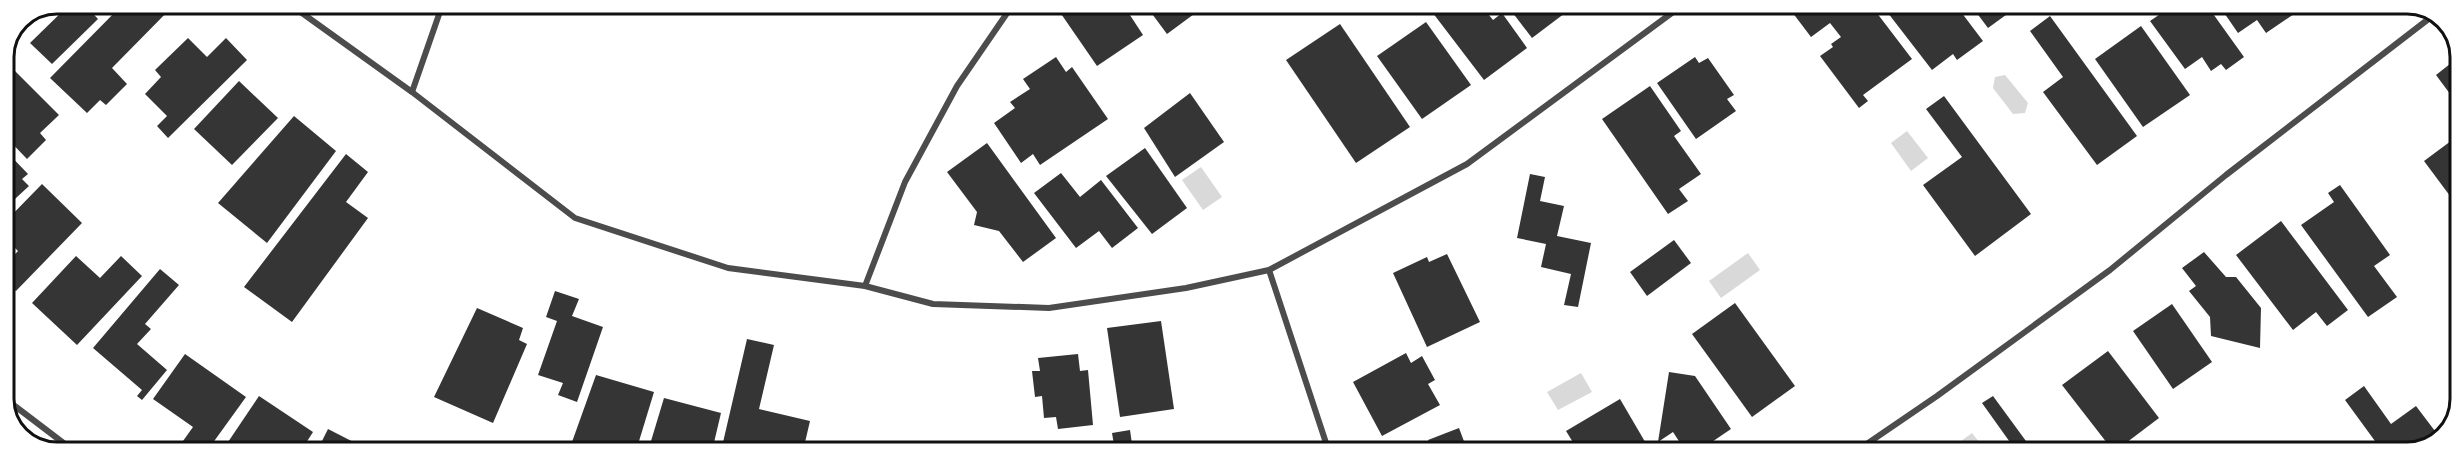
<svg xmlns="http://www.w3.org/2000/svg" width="2463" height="455" font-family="'PT Serif',serif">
<rect width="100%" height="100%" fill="#fff"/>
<g fill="#d9d9d9">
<polygon points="2005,75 2028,103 2025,113 2013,114 1993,88 1995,77"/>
<polygon points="1907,131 1928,158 1911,171 1891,143"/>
<polygon points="1201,167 1222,197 1203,210 1182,180"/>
<polygon points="1748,253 1760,270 1721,298 1709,281"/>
<polygon points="1581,373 1592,392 1558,410 1547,392"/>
<polygon points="1972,433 1987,452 1957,452 1953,447"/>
</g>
<g fill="#353535">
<polygon points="71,3 83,3 98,19 52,64 30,43"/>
<polygon points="124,3 176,3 112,68 127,84 106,105 100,100 87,113 50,78"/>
<polygon points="1057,3 1122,3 1143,35 1097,66 1055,5"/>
<polygon points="1144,3 1209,3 1167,34"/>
<polygon points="1426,4 1480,4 1493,20 1502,13 1527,48 1484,80"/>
<polygon points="1506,4 1577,4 1532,38"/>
<polygon points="1786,4 1870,4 1912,59 1863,95 1868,101 1859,108 1820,56 1833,47 1831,44 1841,37 1830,23 1811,37"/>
<polygon points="1881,4 1955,4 1983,41 1957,60 1953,54 1932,70"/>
<polygon points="1970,4 2021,4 1988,28"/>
<polygon points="2166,4 2206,4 2244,57 2226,70 2221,64 2211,71 2202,57 2185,69 2150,21 2169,8"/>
<polygon points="2218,4 2287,4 2294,14 2266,33 2257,20 2238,33"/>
<polygon points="2050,16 2137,136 2097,165 2043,92 2063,77 2030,31"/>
<polygon points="1426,22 1471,85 1422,119 1377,56"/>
<polygon points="1340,24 1410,127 1356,163 1286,60"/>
<polygon points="2141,26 2190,95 2143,127 2095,59"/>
<polygon points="188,38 207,57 226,38 247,60 168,138 157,126 167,116 145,94 161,77 155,70"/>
<polygon points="2460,56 2459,106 2436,75"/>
<polygon points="1056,57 1066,72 1072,67 1108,119 1040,165 1033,154 1021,163 994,123 1015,108 1010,102 1030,89 1023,79"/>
<polygon points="1695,57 1699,63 1708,58 1734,95 1727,99 1736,111 1696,139 1657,83"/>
<polygon points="3,59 59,115 40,133 46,140 27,159 3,134"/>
<polygon points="239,81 278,118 232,165 194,129"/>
<polygon points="1650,86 1681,131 1674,136 1701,174 1679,189 1688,201 1668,214 1602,119"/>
<polygon points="1190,93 1224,142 1175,177 1144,128"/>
<polygon points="1944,96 2031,214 1975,256 1923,185 1962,157 1926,109"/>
<polygon points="294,116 336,151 267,243 218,203"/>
<polygon points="2459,135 2459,195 2453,200 2424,161"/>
<polygon points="987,143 1056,238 1023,262 999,231 974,225 977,212 947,172"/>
<polygon points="3,148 28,174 22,179 29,186 3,210"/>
<polygon points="1145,148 1187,208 1152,234 1106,176"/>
<polygon points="346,154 368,172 346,202 368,218 292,322 244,287"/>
<polygon points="1061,173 1080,197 1101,180 1138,228 1112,248 1099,231 1076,248 1034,193"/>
<polygon points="1530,174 1545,177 1540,201 1564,206 1557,236 1591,243 1578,307 1564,305 1571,274 1541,267 1546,244 1517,238"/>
<polygon points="42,184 82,223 16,291 3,279 3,267 18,251 3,236 3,224"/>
<polygon points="2340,185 2390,255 2374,266 2397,297 2368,317 2301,225 2334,202 2328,193"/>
<polygon points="2281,221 2348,310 2327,326 2316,312 2293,330 2236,255"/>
<polygon points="1674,240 1691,263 1647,296 1630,272"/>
<polygon points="2204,252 2226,277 2236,277 2261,308 2260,348 2211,336 2210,317 2189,291 2196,286 2182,268"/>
<polygon points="1447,254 1480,322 1427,347 1393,273 1427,257 1429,262"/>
<polygon points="76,256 100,278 121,256 142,276 77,345 32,303"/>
<polygon points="160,269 179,285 145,324 151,329 137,344 167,370 142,400 137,396 142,390 93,348"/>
<polygon points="555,291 579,299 572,316 603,327 577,402 558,395 563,383 538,375 557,321 546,317"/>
<polygon points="1735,303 1795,386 1752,417 1692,334"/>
<polygon points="2172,304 2212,362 2173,389 2133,331"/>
<polygon points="477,308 523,328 519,340 527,344 493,423 434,397"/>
<polygon points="1161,321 1174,409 1120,417 1107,328"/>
<polygon points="747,339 774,345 759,409 810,421 803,451 721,451"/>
<polygon points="2108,351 2159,418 2114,452 2062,385"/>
<polygon points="1406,353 1411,363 1422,356 1435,380 1428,384 1440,405 1382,436 1353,382"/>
<polygon points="185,354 246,397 207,451 197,451 183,441 193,427 153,399"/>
<polygon points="1078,354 1080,371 1088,370 1093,425 1058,429 1056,417 1044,418 1042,396 1035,397 1032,371 1040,371 1038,358"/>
<polygon points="1669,372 1695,376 1731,429 1697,452 1686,452 1673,432 1658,442"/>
<polygon points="596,375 654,392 636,451 605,451 572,442"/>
<polygon points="2364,386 2391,424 2416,406 2441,439 2407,452 2383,452 2345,400"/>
<polygon points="259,396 313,432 301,451 222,451"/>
<polygon points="1993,396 2034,452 2017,452 1982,403"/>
<polygon points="664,398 721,413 712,451 648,451"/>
<polygon points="1620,399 1651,452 1579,452 1566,431"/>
<polygon points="1459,428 1468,452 1433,452 1428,440"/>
<polygon points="328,429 371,451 317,451"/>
<polygon points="1130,430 1133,451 1115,451 1112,433"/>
<polygon points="1409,441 1414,452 1375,452 1375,451"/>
<polygon points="1184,443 1185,451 1138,451 1138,450"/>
</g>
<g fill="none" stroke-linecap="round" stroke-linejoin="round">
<g stroke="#4c4c4c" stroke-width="6">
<polyline points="288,3 412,92 575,218 728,268 865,286 933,304 1049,308 1186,288 1269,270 1467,164 1684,4"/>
<polyline points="412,92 443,3"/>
<polyline points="1269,270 1329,452"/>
<polyline points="865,286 905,182 957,86 1014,3"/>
<polyline points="3,397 74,451"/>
<polyline points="1855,452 1937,396 2110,270 2226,175 2435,14"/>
</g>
</g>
<path d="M0 0H2463V455H0ZM57 14H2407A43 43 0 0 1 2450 57V399A43 43 0 0 1 2407 442H57A43 43 0 0 1 14 399V57A43 43 0 0 1 57 14Z" fill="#fff" fill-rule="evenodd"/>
<path fill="none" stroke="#111" stroke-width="3" d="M57 14H2407A43 43 0 0 1 2450 57V399A43 43 0 0 1 2407 442H57A43 43 0 0 1 14 399V57A43 43 0 0 1 57 14Z"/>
</svg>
